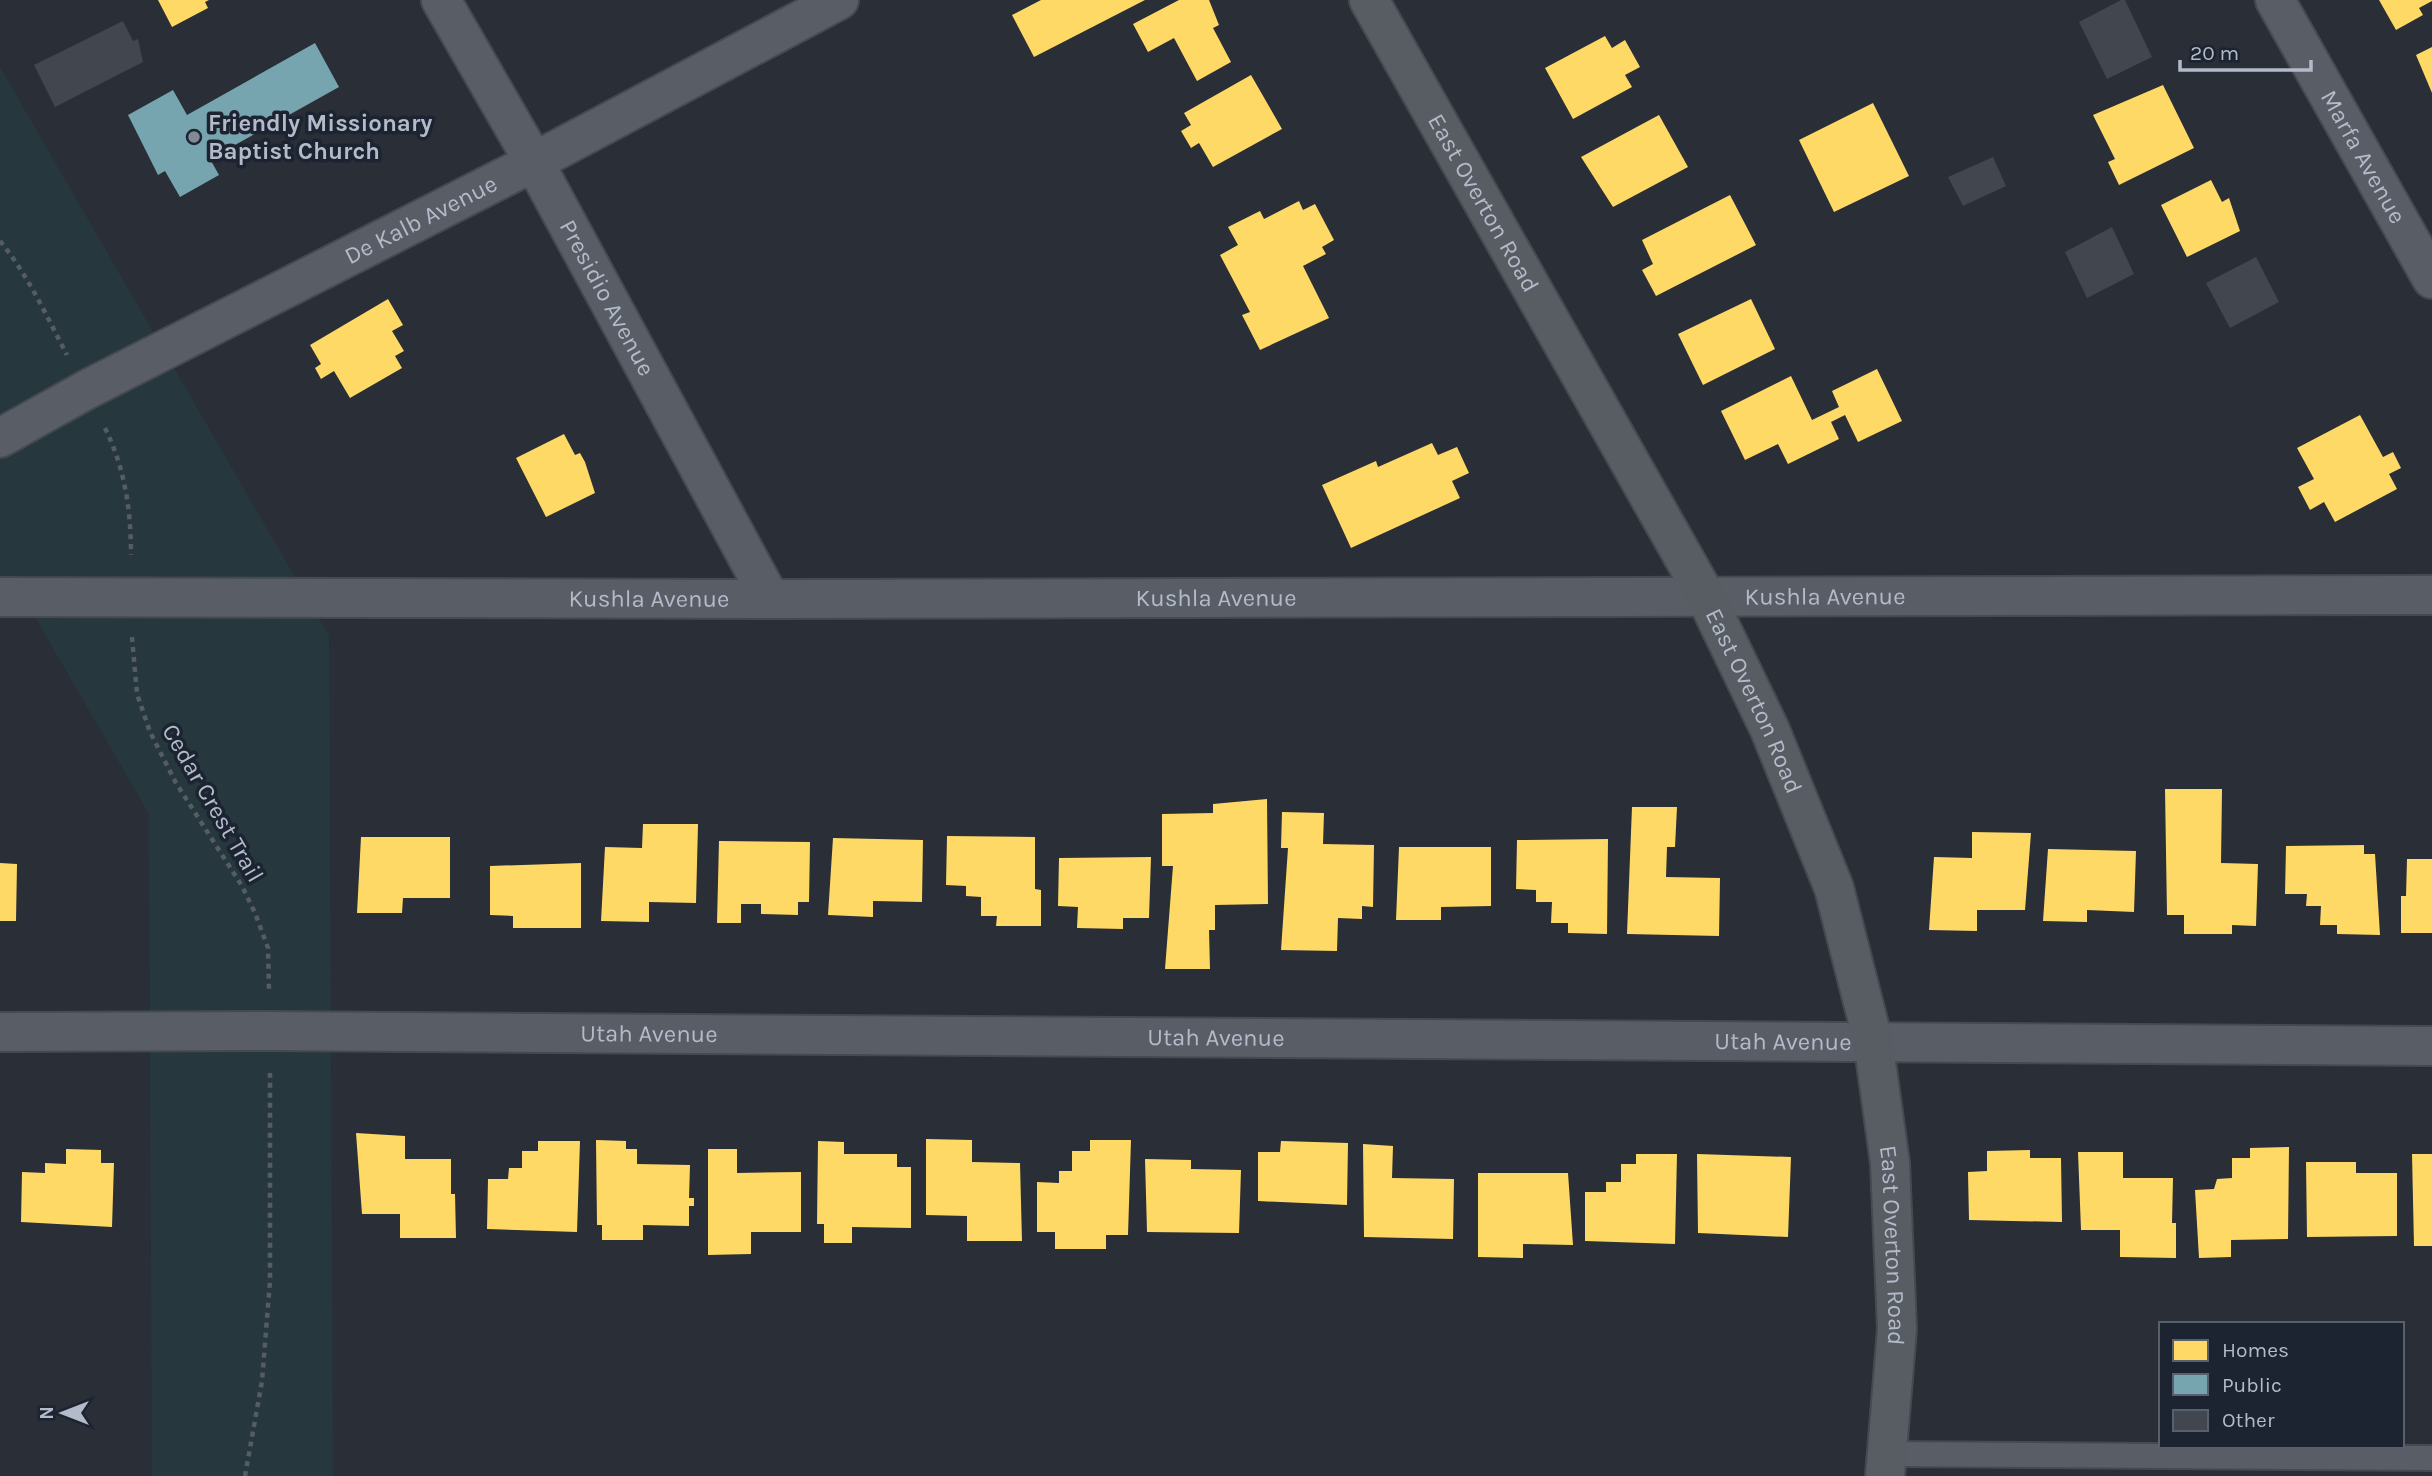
<svg xmlns="http://www.w3.org/2000/svg" width="2432" height="1476" font-family="Karla,sans-serif">
<rect width="100%" height="100%" fill="#292e37"/>
<polygon fill="#26383d" points="0,67 329,636 333,1476 152,1476 149,814 13,579 0,579"/>
<g fill="#ffd966">
<polygon points="158,0 209,0 205,2 208,8 172,27"/>
<polygon points="1041,0 1145,0 1034,57 1012,15"/>
<polygon points="1179,0 1209,0 1219,25 1213,28 1231,62 1197,81 1174,38 1148,52 1133,24"/>
<polygon points="2379,0 2432,0 2432,1 2419,8 2423,15 2396,30"/>
<polygon points="1605,36 1612,48 1625,40 1640,67 1625,75 1632,87 1573,119 1545,68"/>
<polygon points="2432,47 2432,93 2416,55"/>
<polygon points="1251,75 1282,129 1213,167 1199,143 1191,148 1181,131 1191,125 1184,113"/>
<polygon points="2163,85 2194,148 2119,185 2108,162 2115,159 2093,115"/>
<polygon points="1873,103 1909,176 1834,212 1799,140"/>
<polygon points="1659,115 1688,167 1613,207 1581,157"/>
<polygon points="2211,180 2222,202 2229,198 2240,231 2187,257 2161,205"/>
<polygon points="1730,195 1756,245 1656,296 1642,270 1653,264 1642,240"/>
<polygon points="1299,201 1303,210 1315,204 1334,240 1322,247 1326,254 1303,266 1329,318 1260,350 1242,315 1250,312 1220,255 1238,245 1228,227 1260,211 1264,219"/>
<polygon points="388,299 403,325 392,331 404,351 395,356 402,368 350,398 334,371 321,379 315,368 321,364 310,345"/>
<polygon points="1751,299 1775,349 1703,385 1678,334"/>
<polygon points="1877,369 1902,421 1858,442 1845,415 1831,422 1839,439 1788,464 1778,444 1745,460 1721,411 1791,376 1812,420 1839,407 1832,391"/>
<polygon points="2360,415 2383,457 2393,452 2401,468 2389,474 2397,489 2335,522 2324,502 2310,510 2298,487 2314,479 2297,448"/>
<polygon points="564,434 575,455 580,453 585,462 595,493 546,517 516,458"/>
<polygon points="1432,443 1438,455 1457,447 1469,473 1452,481 1460,498 1351,548 1322,485 1376,461 1378,467"/>
<polygon points="2165,789 2222,789 2221,863 2258,864 2256,926 2232,925 2232,934 2184,934 2184,915 2167,915"/>
<polygon points="1267,799 1268,904 1215,905 1215,930 1209,930 1210,969 1165,969 1173,866 1162,866 1162,814 1213,813 1213,804"/>
<polygon points="1632,807 1677,807 1675,847 1667,847 1666,877 1720,878 1719,936 1627,934"/>
<polygon points="1282,812 1324,813 1323,844 1374,845 1373,907 1362,906 1362,919 1338,918 1337,951 1281,950 1288,848 1281,848"/>
<polygon points="643,824 698,824 696,903 649,902 649,922 601,921 605,847 642,848"/>
<polygon points="1972,832 2031,833 2025,910 1977,910 1977,931 1929,930 1934,857 1972,858"/>
<polygon points="947,836 1035,837 1035,889 1041,890 1041,926 996,926 997,916 981,916 981,897 966,896 966,886 946,885"/>
<polygon points="361,837 450,837 450,898 403,898 402,913 357,913"/>
<polygon points="833,838 923,840 922,902 873,901 873,917 828,915"/>
<polygon points="1608,839 1607,934 1568,933 1568,923 1551,923 1552,902 1536,902 1536,890 1516,889 1517,840"/>
<polygon points="719,841 810,842 809,902 798,902 798,915 761,914 761,904 741,904 741,923 717,923"/>
<polygon points="2364,845 2364,854 2375,854 2380,935 2337,934 2337,925 2320,925 2321,906 2306,906 2307,894 2285,894 2286,846"/>
<polygon points="1399,847 1491,847 1491,906 1441,907 1441,920 1396,920"/>
<polygon points="2048,849 2136,851 2134,912 2087,910 2087,922 2043,921"/>
<polygon points="1151,857 1149,918 1123,918 1123,929 1077,928 1078,907 1058,906 1059,858"/>
<polygon points="2407,859 2432,859 2432,933 2401,933 2401,896 2406,896"/>
<polygon points="0,863 17,864 16,921 0,921"/>
<polygon points="581,863 581,928 513,928 513,916 490,915 490,866"/>
<polygon points="356,1133 405,1136 405,1159 451,1159 451,1194 455,1194 456,1238 400,1238 400,1214 362,1214"/>
<polygon points="926,1139 972,1140 972,1162 1020,1163 1022,1241 967,1241 967,1216 926,1215"/>
<polygon points="596,1140 626,1141 626,1149 637,1149 637,1164 690,1165 689,1198 694,1198 694,1206 689,1206 689,1226 643,1225 643,1240 602,1240 602,1225 597,1225"/>
<polygon points="1090,1140 1131,1140 1128,1235 1106,1235 1106,1249 1055,1249 1055,1232 1037,1232 1037,1182 1059,1183 1059,1171 1072,1171 1072,1151 1090,1151"/>
<polygon points="538,1141 580,1141 577,1232 487,1229 488,1179 508,1179 509,1168 522,1168 522,1151 538,1151"/>
<polygon points="818,1141 844,1142 844,1154 897,1154 897,1167 911,1167 911,1228 852,1227 852,1243 824,1243 824,1224 817,1224"/>
<polygon points="1281,1141 1348,1143 1347,1205 1258,1201 1258,1152 1280,1152"/>
<polygon points="1363,1144 1393,1146 1392,1178 1454,1179 1453,1239 1364,1237"/>
<polygon points="2289,1147 2288,1239 2231,1240 2231,1257 2199,1258 2195,1190 2214,1189 2217,1179 2232,1178 2232,1158 2250,1158 2250,1148"/>
<polygon points="66,1149 101,1150 101,1163 114,1163 112,1227 21,1222 22,1172 45,1173 45,1163 66,1164"/>
<polygon points="708,1149 737,1149 737,1173 801,1172 801,1232 751,1232 751,1254 708,1255"/>
<polygon points="2030,1150 2030,1158 2061,1158 2062,1222 1969,1220 1968,1172 1987,1171 1987,1151"/>
<polygon points="2078,1152 2123,1152 2123,1178 2173,1178 2172,1223 2176,1223 2176,1258 2120,1257 2120,1230 2081,1230"/>
<polygon points="1636,1154 1677,1154 1675,1244 1585,1241 1585,1192 1606,1192 1606,1182 1621,1182 1621,1164 1636,1164"/>
<polygon points="1697,1154 1791,1157 1788,1237 1698,1233"/>
<polygon points="2412,1154 2432,1154 2432,1246 2414,1246"/>
<polygon points="1145,1159 1191,1160 1191,1169 1241,1170 1239,1233 1147,1232"/>
<polygon points="2306,1162 2356,1162 2356,1173 2397,1173 2397,1236 2307,1237"/>
<polygon points="1478,1173 1568,1173 1573,1245 1523,1244 1523,1258 1478,1257"/>
</g>
<polygon fill="#76a5af" points="315,43 339,87 210,159 219,175 180,197 165,171 158,175 128,115 173,90 187,115"/>
<g fill="#42464e">
<polygon points="2121,0 2125,0 2152,57 2107,79 2079,22"/>
<polygon points="123,21 133,41 138,39 143,62 55,107 34,65"/>
<polygon points="1993,157 2006,186 1963,206 1948,177"/>
<polygon points="2112,227 2134,274 2087,298 2065,252"/>
<polygon points="2256,257 2279,302 2230,328 2206,283"/>
</g>
<g fill="none" stroke-linecap="round" stroke-linejoin="round">
<defs>
<polyline id="lane" points="1889,1454 2432,1458"/>
<g id="street">
<path id="s1" d="M441,0L534,162L770,599"/>
<path id="s2" d="M2275,0L2432,279"/>
<path id="s3" d="M0,438L86,390L534,162L839,0"/>
<path id="s4" d="M0,597L770,599L2432,595"/>
<path id="s5" d="M0,1032L270,1031L2432,1046"/>
</g>
<g id="secondary">
<path id="s6" d="M1369,0L1706,597L1770,730L1834,888L1873,1041L1890,1163L1897,1329L1885,1476"/>
</g>
</defs>
<use href="#lane" stroke="#454950" stroke-width="28"/>
<use href="#street" stroke="#454950" stroke-width="42"/>
<use href="#secondary" stroke="#454950" stroke-width="42"/>
<g stroke="#565c63" stroke-width="4.5" stroke-dasharray="5 5" stroke-linecap="butt">
<path d="M0,241C28,275 47,317 67,355"/>
<path d="M105,428C125,469 131,510 131,555"/>
<polyline points="132,637 137,694 150,732 176,783 242,886 255,913 268,948 269,991"/>
<polyline points="245,1476 262,1381 270,1281 270,1073"/>
</g>
<use href="#lane" stroke="#595d65" stroke-width="24"/>
<use href="#street" stroke="#595d65" stroke-width="38"/>
<use href="#secondary" stroke="#585c63" stroke-width="38"/>
</g>
<circle fill="#838996" stroke="#1c2432" stroke-width="2.5" cx="194" cy="137" r="7"/>
<g text-anchor="middle" stroke-width="7" stroke-linejoin="round" paint-order="stroke">
<g font-size="24" font-weight="bold" fill="#b3bac9" stroke="#1c2432" text-anchor="start">
<text x="208" y="131">Friendly Missionary<tspan x="208" dy="28">Baptist Church</tspan></text>
</g>
<g font-size="24" fill="#b3bac9" stroke="#1c2432">
<text dy="8" stroke="none"><textPath href="#s2" startOffset="180">Marfa Avenue</textPath></text>
<text dy="8" stroke="none"><textPath href="#s6" startOffset="233">East Overton Road</textPath></text>
<text dy="8" stroke="none"><textPath href="#s3" startOffset="474">De Kalb Avenue</textPath></text>
<text dy="8" stroke="none"><textPath href="#s1" startOffset="341">Presidio Avenue</textPath></text>
<text dy="8" stroke="none"><textPath href="#s4" startOffset="1825">Kushla Avenue</textPath></text>
<text dy="8" stroke="none"><textPath href="#s4" startOffset="1216">Kushla Avenue</textPath></text>
<text dy="8" stroke="none"><textPath href="#s4" startOffset="649">Kushla Avenue</textPath></text>
<text dy="8" stroke="none"><textPath href="#s6" startOffset="800">East Overton Road</textPath></text>
<text transform="translate(213 803) rotate(60)" y="8">Cedar Crest Trail</text>
<text dy="8" stroke="none"><textPath href="#s5" startOffset="649">Utah Avenue</textPath></text>
<text dy="8" stroke="none"><textPath href="#s5" startOffset="1216">Utah Avenue</textPath></text>
<text dy="8" stroke="none"><textPath href="#s5" startOffset="1783">Utah Avenue</textPath></text>
<text dy="8" stroke="none"><textPath href="#s6" startOffset="1367">East Overton Road</textPath></text>
</g>
</g>
<rect x="2159" y="1322" width="245" height="126" fill="#1c2432" stroke="#58606e" stroke-width="2"/>
<rect x="2173" y="1340" width="35" height="21" fill="#ffd966" stroke="#58606e" stroke-width="2"/>
<text x="2222" y="1357" font-size="21" fill="#b3bac9">Homes</text>
<rect x="2173" y="1374" width="35" height="21" fill="#76a5af" stroke="#58606e" stroke-width="2"/>
<text x="2222" y="1392" font-size="21" fill="#b3bac9">Public</text>
<rect x="2173" y="1410" width="35" height="21" fill="#42464e" stroke="#58606e" stroke-width="2"/>
<text x="2222" y="1427" font-size="21" fill="#b3bac9">Other</text>
<g transform="translate(63 1413) rotate(270)" stroke="#1c2432" stroke-width="5" paint-order="stroke">
<path d="M0-5L12 26L0 18L-12 26Z" fill="#b3bac9"/>
<text y="-10" font-size="19" font-weight="bold" text-anchor="middle" fill="#b3bac9">N</text>
</g>
<path d="M2180 60v10h131v-10" fill="none" stroke="#b3bac9" stroke-width="3.5"/>
<text x="2190" y="60" font-size="21" fill="#b3bac9" stroke="#1c2432" stroke-width="5" paint-order="stroke">20 m</text>
</svg>
